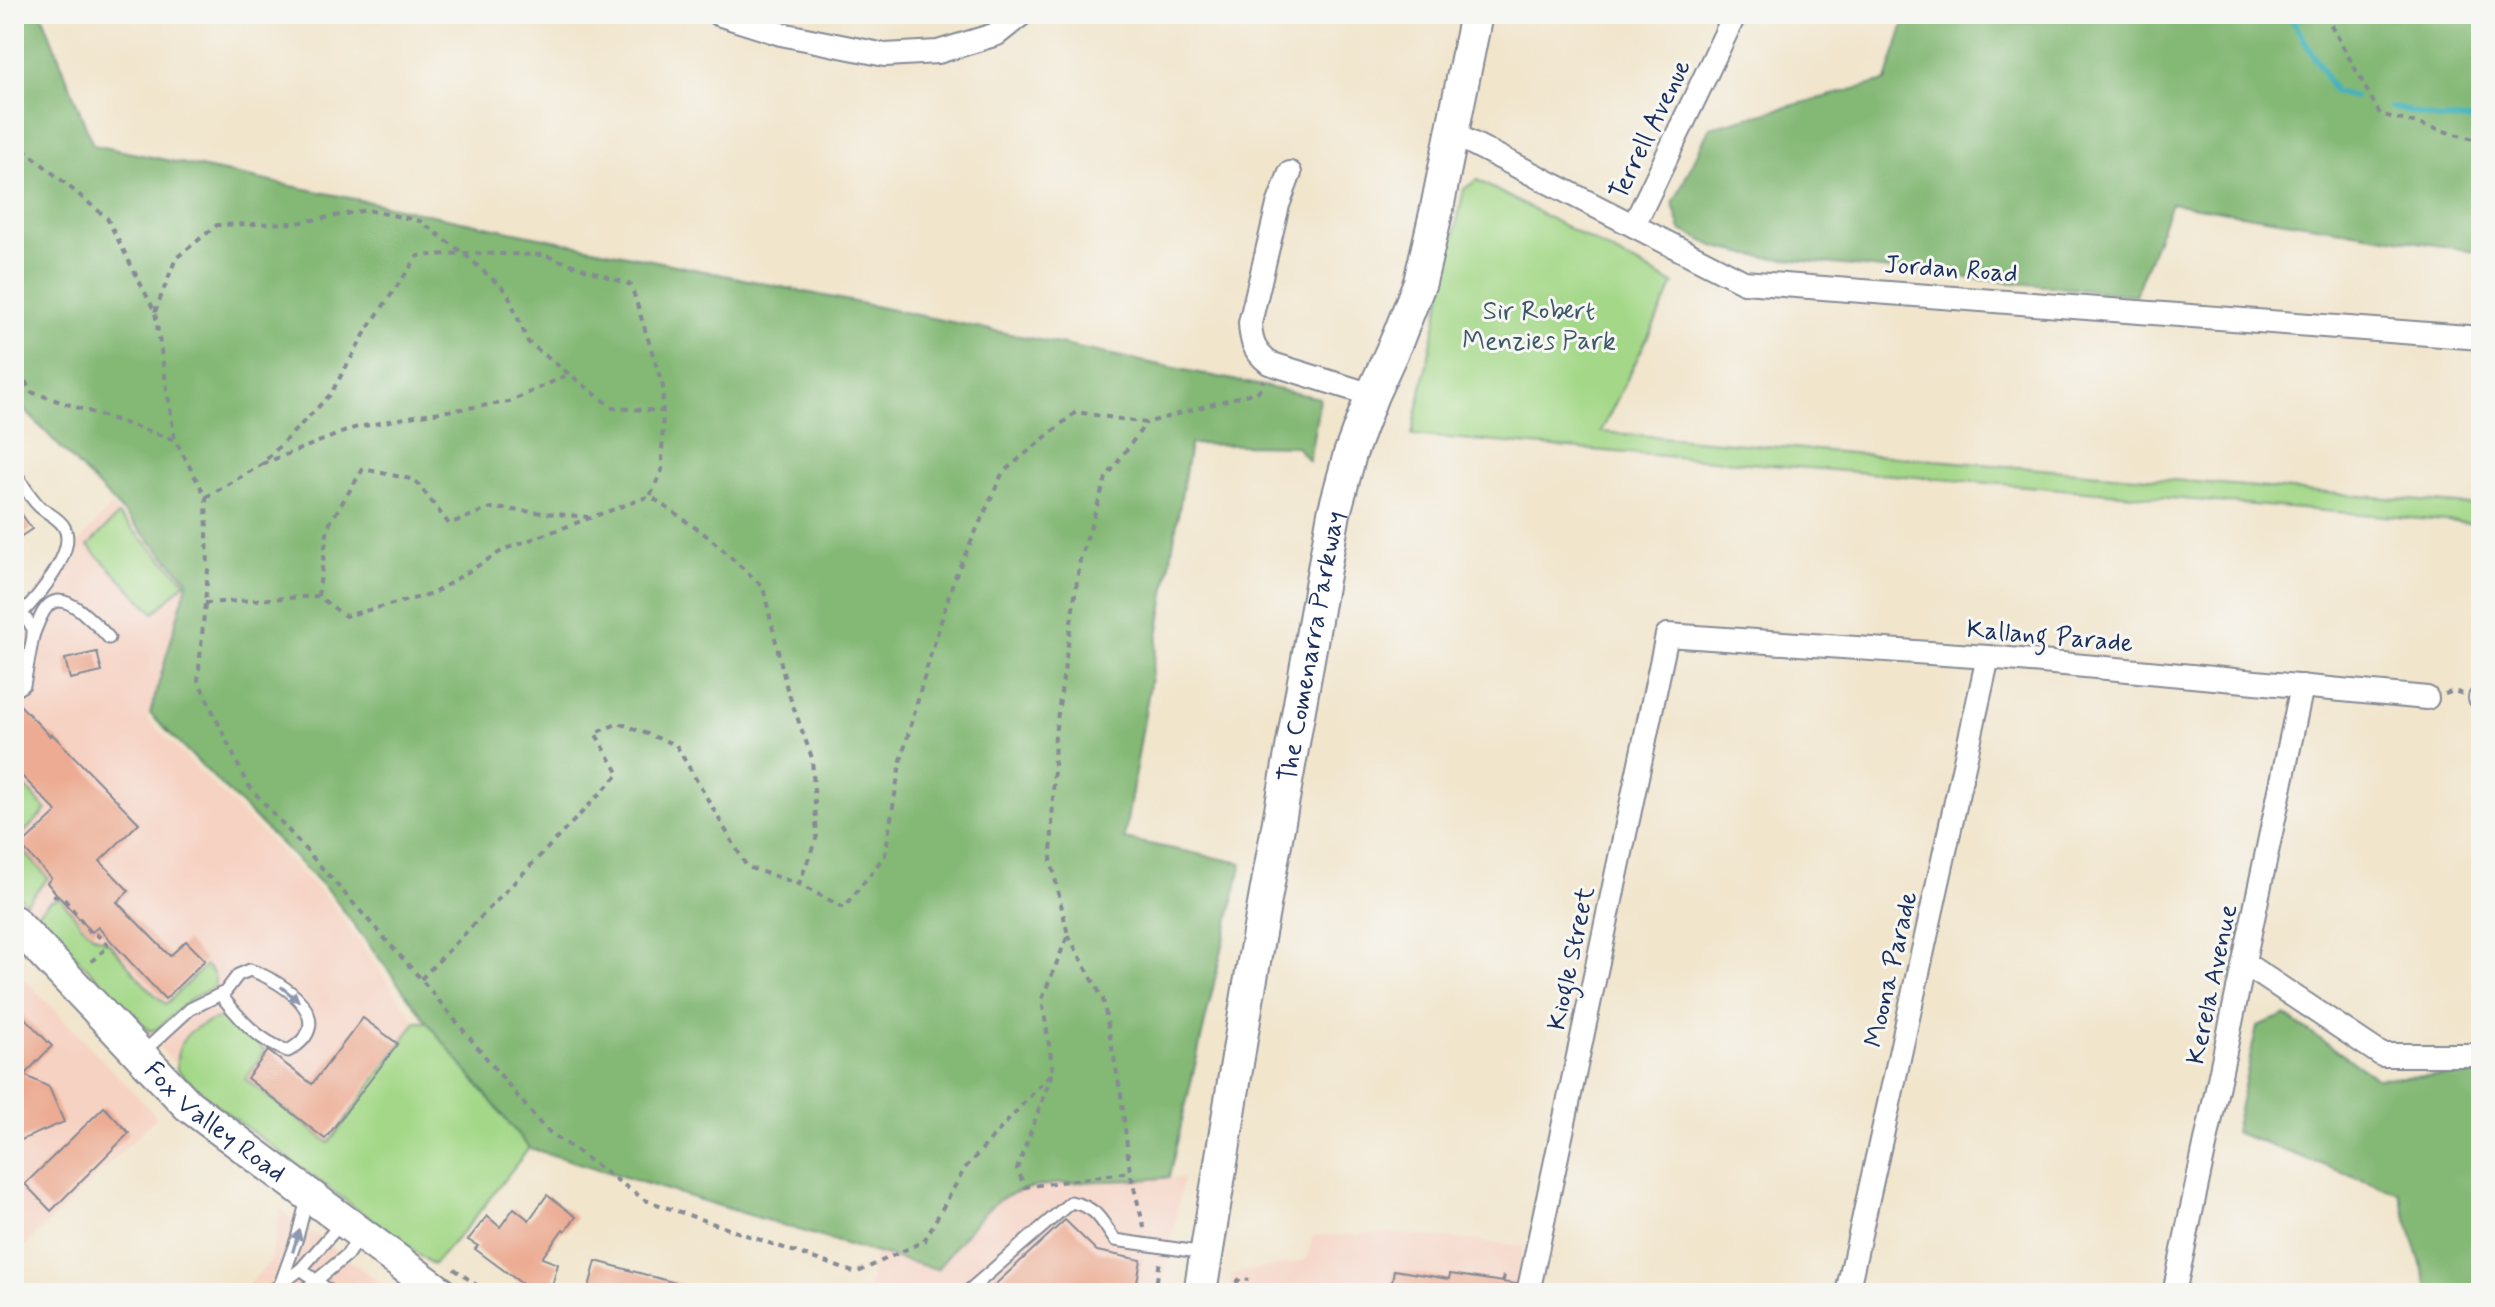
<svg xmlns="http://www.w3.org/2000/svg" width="2495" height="1307" font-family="Mynerve,sans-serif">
<rect width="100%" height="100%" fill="#f6f6f2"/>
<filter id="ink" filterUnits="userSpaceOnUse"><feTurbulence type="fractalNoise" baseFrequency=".0125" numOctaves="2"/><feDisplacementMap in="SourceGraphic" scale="16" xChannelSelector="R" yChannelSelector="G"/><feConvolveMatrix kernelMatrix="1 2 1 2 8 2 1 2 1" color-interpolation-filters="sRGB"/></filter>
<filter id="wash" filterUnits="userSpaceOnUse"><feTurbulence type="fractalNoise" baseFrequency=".006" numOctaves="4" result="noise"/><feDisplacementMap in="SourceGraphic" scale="32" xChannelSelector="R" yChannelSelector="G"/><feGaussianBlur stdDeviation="1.8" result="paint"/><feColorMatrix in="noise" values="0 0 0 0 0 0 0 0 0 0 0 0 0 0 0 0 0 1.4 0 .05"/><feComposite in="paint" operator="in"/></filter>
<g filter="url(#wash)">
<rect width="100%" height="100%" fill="#f1e5cc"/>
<g fill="#f6d2c3">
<polygon points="111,506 187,580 147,719 331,902 416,1022 309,1171 193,1082 14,897 14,679 41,665 14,626 14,618"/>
<polygon points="14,968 157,1117 14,1256"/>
<polygon points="1169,1177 1183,1179 1162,1293 868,1293 875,1252 937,1269 993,1204 1013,1192 1055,1185"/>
<polygon points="280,1209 394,1293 238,1293 244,1290 271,1260"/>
<polygon points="1394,1233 1523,1246 1514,1293 1230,1293 1232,1274 1306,1260 1313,1236"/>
</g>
<g fill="#a4d888" stroke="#608473" stroke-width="2">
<polygon points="1477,180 1674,284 1601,432 2481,506 2481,524 1412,435 1464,189"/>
<polygon points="118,515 186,582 154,613 88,546"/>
<polygon points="20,781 46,810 15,842 48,878 26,903 14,891 14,786"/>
<path d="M59,898C70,908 77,921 89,932C95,938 104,938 110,944C129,965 143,987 166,1004L205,966C213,970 217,979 214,987L192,998L157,1029L149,1031L35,915L50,901Z"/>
<path d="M227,1017L265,1051L245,1079L329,1143L416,1022H427L529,1148L472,1221L433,1265L216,1105L177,1070C174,1035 197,1023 227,1017Z"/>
</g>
<g fill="#83b874" stroke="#4f7469" stroke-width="2">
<path d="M14,14H42L93,145L1320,398L1309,461L1296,446L1190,444L1124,839L1242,863L1169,1177C1122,1185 1030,1174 994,1204C973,1221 955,1248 937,1269L858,1248L529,1148L427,1022L330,893L150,714L188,580L14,399Z"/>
<polygon points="1907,14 2481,14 2481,252 2171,203 2135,295 1755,256 1716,247 1681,230 1673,204 1710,127 1886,81"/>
<polygon points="2285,1015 2377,1078 2481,1074 2481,1293 2430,1293 2399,1193 2234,1132 2257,1026"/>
</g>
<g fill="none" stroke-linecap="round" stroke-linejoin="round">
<g stroke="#42b2bb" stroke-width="6">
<polyline points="2289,14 2335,92 2354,97"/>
<polyline points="2391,107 2438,119 2481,120"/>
</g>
</g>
<g id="blocks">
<g fill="#ecab92">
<polygon points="14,503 32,529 14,541"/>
<polygon points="97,652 102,672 70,679 65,659"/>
<polygon points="14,699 50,736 52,734 139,823 100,861 129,891 117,902 170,956 186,941 205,960 165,999 98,927 92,932 71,910 47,883 51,878 21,846 57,812 14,768"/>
<polygon points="14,1007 52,1046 24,1075 49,1087 64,1122 14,1143"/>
<polygon points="363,1018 398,1044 325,1139 247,1078 268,1051 312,1084"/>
<polygon points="104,1107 129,1133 51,1211 25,1184"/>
<polygon points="547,1195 576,1217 565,1231 563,1229 542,1258 558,1264 550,1293 542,1293 529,1289 475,1249 478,1246 468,1240 487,1216 500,1227 514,1208 529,1220"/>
<polygon points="1065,1220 1097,1251 1141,1260 1135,1293 986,1293"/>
<polygon points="596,1261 694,1288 694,1293 608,1293 589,1287"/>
<polygon points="1394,1270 1449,1279 1450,1274 1516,1284 1514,1293 1390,1293"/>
</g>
</g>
</g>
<g filter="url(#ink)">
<use href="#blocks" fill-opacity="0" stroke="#868a95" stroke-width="2"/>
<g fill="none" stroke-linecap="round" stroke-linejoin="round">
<defs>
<g id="lane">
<path d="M14,471C22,483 30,498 40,507C48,514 59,518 64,527C78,550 37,598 21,614"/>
<polyline points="14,604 33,628 33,636 24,685 14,691"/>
<path d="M33,636C43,608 51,588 81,611C91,620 101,628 109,638"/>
<path d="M141,1054L190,1009L225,992L238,975L250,970C285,982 341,1021 288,1051C258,1041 239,1018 220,994"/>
<polyline points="301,1269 332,1293"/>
<polyline points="280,1285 297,1238 307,1199"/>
<polyline points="269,1293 301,1269 343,1221"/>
<polyline points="301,1293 347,1255 359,1237"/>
<path d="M966,1293L1071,1202C1098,1208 1100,1219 1115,1240L1205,1253"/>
</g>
<g id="street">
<polyline points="718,14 781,34 885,55 938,52 997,34 1022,14"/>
<polyline points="1452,133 1744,282 2481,338"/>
<path d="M1290,173L1278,205L1250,323C1251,342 1254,351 1269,363L1372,395"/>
<polyline points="1634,225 1735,14"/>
<polyline points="2480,698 2481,698"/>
<polyline points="2244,963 2382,1055 2481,1055"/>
<polyline points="1528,1293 1667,635 1988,657 2427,698"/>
<polyline points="1847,1293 1988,657"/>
<polyline points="2174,1293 2302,686"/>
</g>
<g id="secondary">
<path id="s1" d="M14,922L188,1105L441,1293"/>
<path id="s2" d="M1200,1293L1248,995L1334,513L1350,454L1372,395L1398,338L1420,282L1436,213L1476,14"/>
</g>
</defs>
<use href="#lane" stroke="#868a95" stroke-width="15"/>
<use href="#street" stroke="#868a95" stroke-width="26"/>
<use href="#secondary" stroke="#868a95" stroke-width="36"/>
<g stroke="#868a95" stroke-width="4" stroke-dasharray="6 6" stroke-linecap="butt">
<polyline points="2325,14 2380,114 2481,141"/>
<polyline points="14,141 107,218 155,312 175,440 206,497 208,570 198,680 247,784 421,979 544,1128 645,1200 856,1273 924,1241 965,1168 1053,1071 1042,999 1068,935 1051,860 1055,734 1080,560 1106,478 1146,423"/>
<polyline points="155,312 176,258 217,225 297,223 367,210 420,221 463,253 507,292 528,342 613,408 663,411"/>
<polyline points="14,360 31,392 175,440"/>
<polyline points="262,464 354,428 420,415 509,402 569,374"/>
<polyline points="206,497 261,465 330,395 368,328 418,256 463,253 544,255 631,285 663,387 662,470 650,496 710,538 763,587 787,689 812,758 817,836 799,884"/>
<polyline points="318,596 328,526 363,469 415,480 449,524 491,508 588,517"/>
<polyline points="205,603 318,596 345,616 432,594 505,549 650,496"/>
<polyline points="2445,694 2454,691 2463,694"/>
<polyline points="14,791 20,790"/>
<polyline points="53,895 65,900 92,934 96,934 109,946 88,964"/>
<polyline points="1068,935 1103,999 1121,1095 1130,1172 1145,1231"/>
<polyline points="421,979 619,774 595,733 619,723 676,745 747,867 799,884 844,908 885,855 900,764 927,667 954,579 1003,472 1076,412 1146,423 1259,391 1263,380"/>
<polyline points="1052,1074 1017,1169 1025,1187 1130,1172"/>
<polyline points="454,1269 488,1293"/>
<polyline points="1155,1293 1160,1260"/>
<polyline points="1231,1293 1232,1286 1241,1278 1249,1280"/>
<polyline points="1500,1293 1505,1271"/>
</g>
<use href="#lane" stroke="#fff" stroke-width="11"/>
<use href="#street" stroke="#fff" stroke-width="22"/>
<use href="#secondary" stroke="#fff" stroke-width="32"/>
</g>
<defs><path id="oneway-solid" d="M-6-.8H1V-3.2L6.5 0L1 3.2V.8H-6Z" transform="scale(2)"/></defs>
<g fill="#8d97ae">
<use href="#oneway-solid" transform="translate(290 994) rotate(39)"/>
<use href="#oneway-solid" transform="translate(296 1241) rotate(-73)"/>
</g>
</g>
<g text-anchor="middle" stroke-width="6" stroke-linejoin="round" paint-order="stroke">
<g font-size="26" fill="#1b2f5e" stroke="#f6f6f2">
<text transform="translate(1649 129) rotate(-64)" y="9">Terrell Avenue</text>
<text transform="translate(1951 268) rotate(4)" y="9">Jordan Road</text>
<text transform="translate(2050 635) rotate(5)" y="9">Kallang Parade</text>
<text dy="9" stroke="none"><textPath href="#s2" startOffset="656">The Comenarra Parkway</textPath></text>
<text transform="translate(1570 958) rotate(-78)" y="9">Kiogle Street</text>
<text transform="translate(1890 969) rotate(-77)" y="9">Moona Parade</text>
<text transform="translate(2211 984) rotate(-78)" y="9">Kerela Avenue</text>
<text dy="9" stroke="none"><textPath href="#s1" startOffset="284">Fox Valley Road</textPath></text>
</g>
<g font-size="26" fill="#3d5968" stroke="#f6f6f2">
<text x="1539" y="319">Sir Robert<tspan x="1539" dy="30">Menzies Park</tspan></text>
</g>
</g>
<rect width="2495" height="1307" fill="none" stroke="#f6f6f2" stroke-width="48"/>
</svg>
